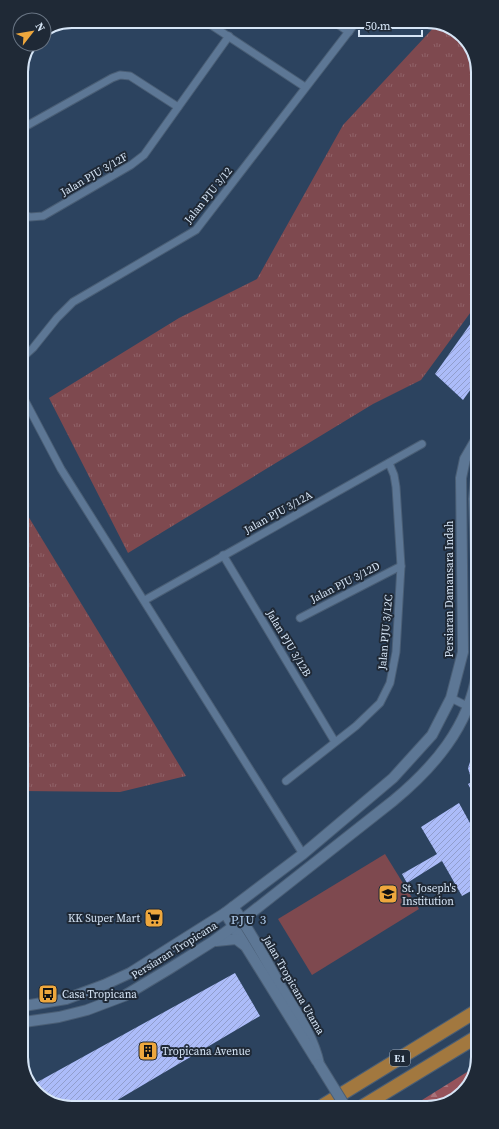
<svg xmlns="http://www.w3.org/2000/svg" width="499" height="1129" font-family="'Source Serif 4',serif">
<defs>
<pattern id="grass-tufts" width="24" height="20" patternUnits="userSpaceOnUse"><rect width="24" height="20" fill="#7e494f"/><path d="M3 7l-1-3M5 7V3M7 7l1-3M15 17l-1-3M17 17v-4M19 17l1-3" fill="none" stroke="#906369"/></pattern>
<pattern id="forest-firs" width="22" height="20" patternUnits="userSpaceOnUse"><rect width="22" height="20" fill="#96535b"/><path d="M5 1l3.5 6h-7zM16 11l3.5 6h-7z" fill="#a9747b"/></pattern>
<pattern id="building-hatch" width="6" height="6" patternUnits="userSpaceOnUse"><rect width="6" height="6" fill="#acbcf9"/><path d="M-1 1l2-2M0 6l6-6M5 7l2-2" fill="none" stroke="#919ecd"/></pattern>
</defs>
<rect width="100%" height="100%" fill="#2c435f"/>
<g fill="url(#grass-tufts)">
<polygon points="437,24 458,31 475,56 476,305 421,380 373,404 128,553 49,398 179,318 257,279 343,125"/>
<polygon points="22,506 186,776 120,792 23,791"/>
</g>
<polygon fill="url(#forest-firs)" points="475,1067 469,1085 443,1105 414,1105"/>
<polygon fill="#7e494f" points="385,854 419,909 312,975 278,919"/>
<g fill="url(#building-hatch)">
<polygon points="476,316 476,382 463,400 435,374"/>
<polygon points="476,744 477,744 477,801 468,784 472,782 468,768"/>
<polygon points="459,803 470,823 477,819 478,887 462,896 442,861 407,883 402,874 437,854 421,827"/>
<polygon points="235,973 260,1016 104,1108 69,1108 41,1098 32,1085"/>
</g>
<g fill="none" stroke-linecap="round" stroke-linejoin="round">
<defs>
<g id="street">
<polyline points="205,21 305,87"/>
<polyline points="333,21 349,32"/>
<polyline points="21,129 112,78 120,75 130,76 178,107"/>
<polyline points="21,213 30,217 43,216 131,165 144,155 229,36"/>
<polyline points="22,358 33,348 57,318 73,302 196,230 357,21"/>
<polyline points="22,395 61,469 303,854"/>
<polyline points="223,555 335,742"/>
<polyline points="145,600 422,444"/>
<polyline points="300,618 401,566"/>
<polyline points="451,698 477,711"/>
<polyline points="286,781 356,726 380,703 390,683 396,652 401,566 396,487 394,475 389,463"/>
</g>
<g id="secondary">
<polyline points="476,477 474,499 477,592"/>
<path d="M233,907C251,932 266,960 281,987C296,1012 313,1036 319,1064"/>
<polyline points="225,913 317,1061"/>
<polyline points="216,941 236,939 244,945"/>
<polyline points="24,1006 66,999 104,985 130,973 225,913 303,854 393,778 432,735 451,698 463,652 461,478 465,459 476,440"/>
<path d="M24,1022L59,1017L87,1010L124,996L169,969L212,942L242,920L393,801C433,768 469,727 477,673"/>
</g>
<g id="highway">
<polyline points="322,1106 478,1010"/>
<polyline points="363,1106 478,1036"/>
</g>
</defs>
<use href="#street" stroke="#4a5e75" stroke-width="9"/>
<use href="#secondary" stroke="#4a5e75" stroke-width="12"/>
<use href="#highway" stroke="#4a5e75" stroke-width="15"/>
<use href="#street" stroke="#5d7795" stroke-width="7"/>
<use href="#secondary" stroke="#5d7795" stroke-width="10"/>
<use href="#highway" stroke="#a2783f" stroke-width="13"/>
<defs>
<polyline id="secondary-bridge" points="319,1064 345,1106"/>
</defs>
<use href="#secondary-bridge" stroke="#4a5e75" stroke-width="12" stroke-linecap="butt"/>
<use href="#secondary-bridge" stroke="#5d7795" stroke-width="10"/>
</g>
<defs>
<symbol id="school-square" viewBox="-11 -11 22 22"><rect x="-9" y="-9" width="18" height="18" rx="4" fill="#eea73d" stroke="#1f2936"/><path d="M0-5L7-2L0 1L-7-2ZM-4 1L0 2.5L4 1V4Q0 6-4 4Z" fill="#111"/></symbol>
<symbol id="supermarket-square" viewBox="-11 -11 22 22"><rect x="-9" y="-9" width="18" height="18" rx="4" fill="#eea73d" stroke="#1f2936"/><path d="M-6-5.5h2.5l.6 2H6L4.5 2H-2.5L-4.4-4H-6ZM-1.5 3.2a1.3 1.3 0 1 0 .1 0ZM3 3.2a1.3 1.3 0 1 0 .1 0Z" fill="#111"/></symbol>
<symbol id="bus-square" viewBox="-11 -11 22 22"><rect x="-9" y="-9" width="18" height="18" rx="4" fill="#eea73d" stroke="#1f2936"/><path d="M-5-6H5V4H4V6H2V4H-2V6H-4V4H-5ZM-3.5-4V0h7V-4ZM-3.5 1.2v1.5H-2V1.2ZM2 1.2v1.5H3.5V1.2Z" fill="#111"/></symbol>
<symbol id="building-square" viewBox="-11 -11 22 22"><rect x="-9" y="-9" width="18" height="18" rx="4" fill="#eea73d" stroke="#1f2936"/><path d="M-4-6H4V6H1V3H-1V6H-4ZM-2.5-4.3h1.7v1.8h-1.7ZM.8-4.3h1.7v1.8H.8ZM-2.5-1h1.7V.8h-1.7ZM.8-1h1.7V.8H.8Z" fill="#111"/></symbol>
</defs>
<g fill-rule="evenodd">
<use href="#school-square" x="377" y="883" width="22" height="22"/>
<use href="#supermarket-square" x="143" y="907" width="22" height="22"/>
<use href="#bus-square" x="37" y="983" width="22" height="22"/>
<use href="#building-square" x="137" y="1040" width="22" height="22"/>
</g>
<g text-anchor="middle" stroke-width="4" stroke-linejoin="round" paint-order="stroke">
<rect fill="#1f2936" stroke="#9fadbc" stroke-width="1" x="390" y="1050" width="20" height="16" rx="3"/>
<g font-size="10" font-weight="bold" fill="#d6e5f6">
<text x="400" y="1062">E1</text>
</g>
<g font-size="11" fill="#d6e5f6" stroke="#1f2936">
<text transform="translate(94 174) rotate(-30)" y="4">Jalan PJU 3/12F</text>
<text transform="translate(208 195) rotate(-51)" y="4">Jalan PJU 3/12</text>
<text transform="translate(278 512) rotate(-29)" y="4">Jalan PJU 3/12A</text>
<text transform="translate(345 582) rotate(-27)" y="4">Jalan PJU 3/12D</text>
<text transform="translate(449 589) rotate(-90)" y="4">Persiaran Damansara Indah</text>
<text transform="translate(385 632) rotate(-85)" y="4">Jalan PJU 3/12C</text>
<text transform="translate(289 643) rotate(59)" y="4">Jalan PJU 3/12B</text>
<text transform="translate(174 950) rotate(-32)" y="4">Persiaran Tropicana</text>
<text transform="translate(294 985) rotate(60)" y="4">Jalan Tropicana Utama</text>
</g>
<g font-size="11" fill="#d6e5f6" stroke="#1f2936" text-anchor="start">
<text x="402" y="892">St. Joseph's<tspan x="402" dy="13">Institution</tspan></text>
<text x="140" y="922" text-anchor="end">KK Super Mart</text>
<text x="62" y="998">Casa Tropicana</text>
<text x="162" y="1055">Tropicana Avenue</text>
</g>
<g font-size="13" letter-spacing="1" fill="#b1ceef" stroke="#1f2936">
<text x="249" y="924">PJU 3</text>
</g>
</g>
<path d="M0 0H499V1129H0ZM72 28H427A44 44 0 0 1 471 72V1057A44 44 0 0 1 427 1101H72A44 44 0 0 1 28 1057V72A44 44 0 0 1 72 28Z" fill="#1f2936" fill-rule="evenodd"/>
<path fill="none" stroke="#d6e5f6" stroke-width="2" d="M72 28H427A44 44 0 0 1 471 72V1057A44 44 0 0 1 427 1101H72A44 44 0 0 1 28 1057V72A44 44 0 0 1 72 28Z"/>
<g transform="translate(32 32) rotate(59)"><circle r="19" fill="#1f2936" stroke="#687483"/>
<path d="M0-3L7 15L0 10L-7 15Z" fill="#eea73d"/>
<text y="-6" font-size="11" font-weight="bold" text-anchor="middle" fill="#d6e5f6">N</text>
</g>
<path d="M359 30v6h63v-6" fill="none" stroke="#d6e5f6" stroke-width="2"/>
<text x="365" y="30" font-size="12" fill="#d6e5f6" stroke="#1f2936" stroke-width="3" paint-order="stroke">50 m</text>
</svg>
